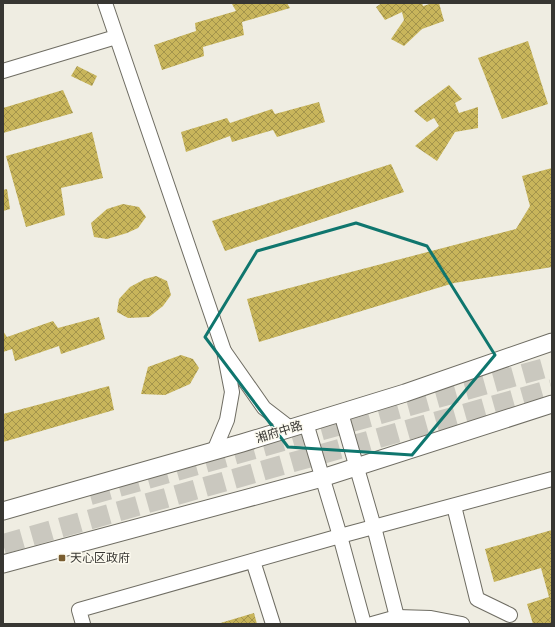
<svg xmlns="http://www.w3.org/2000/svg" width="555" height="627" font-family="'PT Sans','Noto Sans SC',sans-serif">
<defs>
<pattern id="building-cross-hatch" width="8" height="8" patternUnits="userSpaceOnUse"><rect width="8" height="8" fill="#c8b55b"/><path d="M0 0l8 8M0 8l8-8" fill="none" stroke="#a3944c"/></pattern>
</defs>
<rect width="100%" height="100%" fill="#efede2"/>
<g fill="url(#building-cross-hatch)">
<polygon points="234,3 287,3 290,8 242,22 244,35 203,47 204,56 162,70 154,45 196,31 195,23 236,11 232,4"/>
<polygon points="382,3 422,3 423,6 433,3 439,3 444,21 422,29 404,46 391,39 404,20 402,12 385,20 376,7"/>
<polygon points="528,41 548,104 502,119 478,58"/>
<polygon points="77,66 97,76 92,86 71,76"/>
<polygon points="449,85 462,99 455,103 459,113 478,107 478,128 455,132 437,161 415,146 439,126 434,118 427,122 414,111"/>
<polygon points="63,90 73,113 3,133 3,108"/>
<polygon points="319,102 325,122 277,137 273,130 232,142 230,136 186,152 181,132 227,118 230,123 272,109 275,114"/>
<polygon points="92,132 103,178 61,188 65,215 26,227 6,156"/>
<polygon points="391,164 404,192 225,251 212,221"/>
<polygon points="552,168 552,267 454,283 259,342 247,299 516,229 530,206 522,176"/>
<polygon points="7,189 10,209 3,211 3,190"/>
<polygon points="123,204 139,207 146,217 138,228 127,233 107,239 94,237 91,223 107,209"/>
<polygon points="156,276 167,281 171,295 163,306 149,317 128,318 117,312 119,299 130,287 145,279"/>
<polygon points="99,317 105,339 61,354 59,346 15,361 12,349 3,352 3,331 7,337 53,321 58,328"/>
<polygon points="181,355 193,359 199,368 190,384 165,395 141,394 148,367"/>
<polygon points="109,386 114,410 3,442 3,414"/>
<polygon points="552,530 552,624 533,624 527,604 549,597 541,568 494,582 485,549"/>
<polygon points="254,613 257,624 217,624"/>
</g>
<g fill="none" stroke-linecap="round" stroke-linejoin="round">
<g stroke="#cac8bf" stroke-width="20" stroke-dasharray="20 10" stroke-linecap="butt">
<polyline points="90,495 552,366"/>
<polyline points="3,544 552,389"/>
</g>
<defs>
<g id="minor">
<polyline points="105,3 224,351"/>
<polyline points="3,71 116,37"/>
<polyline points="341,413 374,527 397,617"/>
<polyline points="306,423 340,536 364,624"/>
<polyline points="214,451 227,420 232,392 224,351 264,408 290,428"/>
<polyline points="454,506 477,599 510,615"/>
<polyline points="253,561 273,624"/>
<polyline points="83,624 79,610 340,536 552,479"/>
<polyline points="372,624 397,617 431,618 462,624"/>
</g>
<g id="major">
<polyline points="3,511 242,443 405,393 552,342"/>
<polyline points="3,564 322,478 552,404"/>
</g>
</defs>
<use href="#minor" stroke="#6f6d63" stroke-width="16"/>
<use href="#major" stroke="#6f6d63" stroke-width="19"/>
<use href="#minor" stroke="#fff" stroke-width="14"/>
<use href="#major" stroke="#fff" stroke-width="17"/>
</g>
<path fill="none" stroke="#0f766e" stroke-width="3" stroke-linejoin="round" d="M356,223L427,246L495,355L412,455L288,447L205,337L257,251Z"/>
<rect fill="#795d30" stroke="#fcfaef" stroke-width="1.5" x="58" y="554" width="8" height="8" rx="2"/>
<g text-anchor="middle" stroke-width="3" stroke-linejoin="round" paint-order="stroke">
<g font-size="12" fill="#373632" stroke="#fcfaef">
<text transform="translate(279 432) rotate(-17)" y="4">湘府中路</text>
</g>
<g font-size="12" fill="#373632" stroke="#fcfaef" text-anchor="start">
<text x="70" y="562">天心区政府</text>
</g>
</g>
<rect width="555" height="627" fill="none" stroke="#373632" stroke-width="8"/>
</svg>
